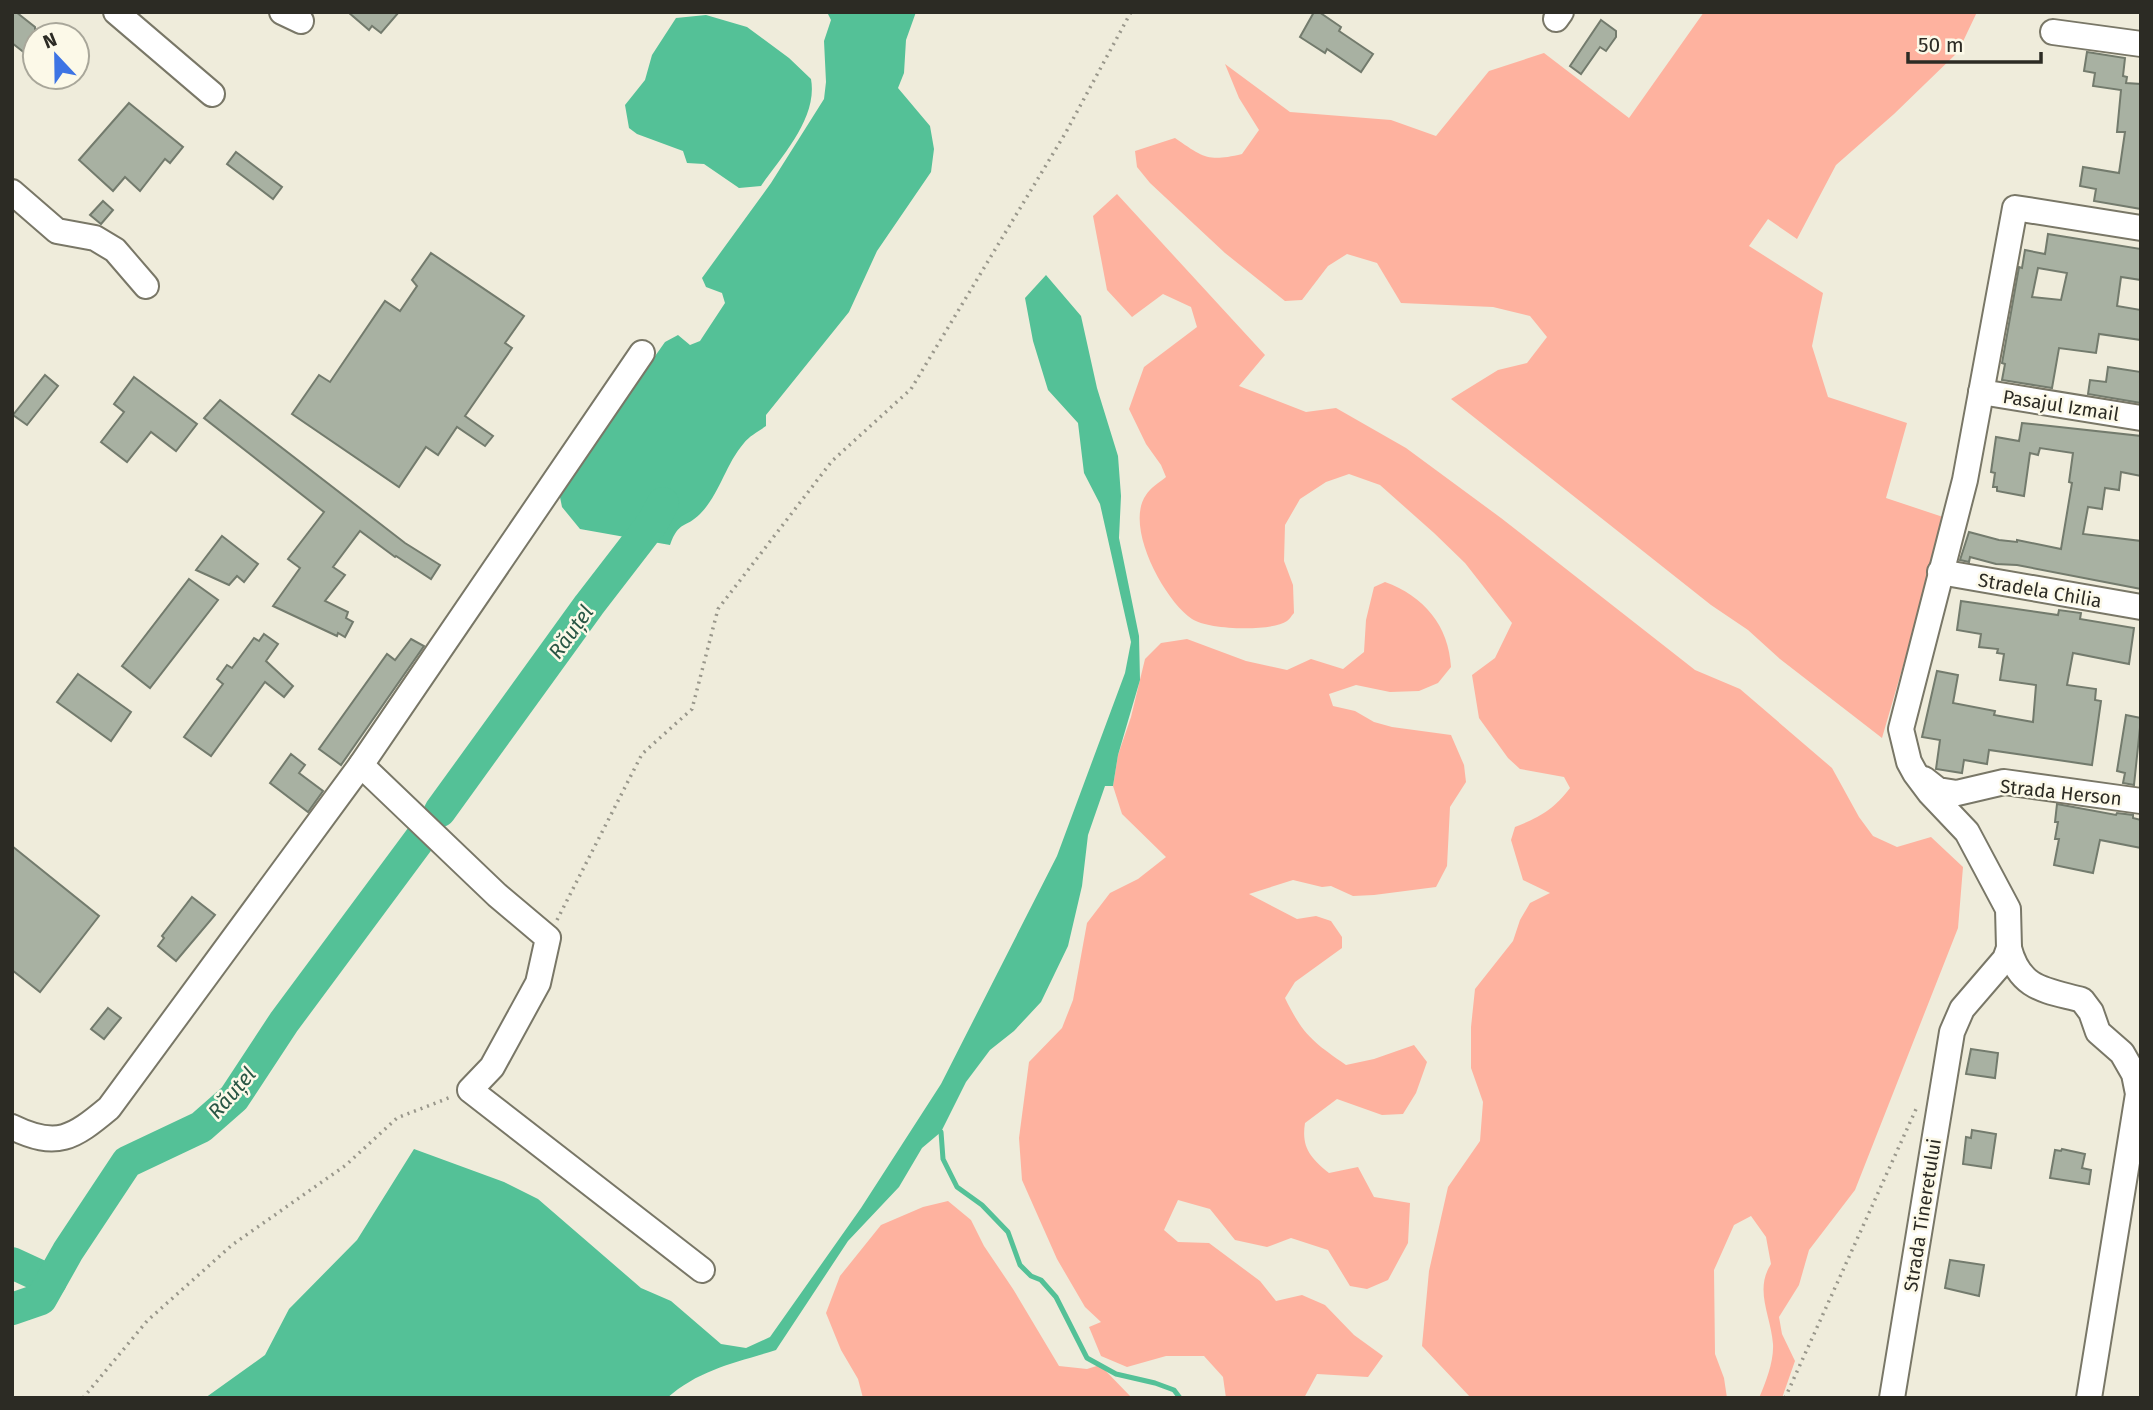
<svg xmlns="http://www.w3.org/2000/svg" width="2153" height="1410" font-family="'Fira Sans',sans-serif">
<rect width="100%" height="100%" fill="#efecdb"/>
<g fill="#feb29f">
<path d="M1704,12H1977L1958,52L1894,114L1836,165L1797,239L1768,219L1749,246L1823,293L1812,346L1828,397L1907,423L1886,498L1946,518L1882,738L1780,659L1748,630L1711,605L1451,399L1498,370L1527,363L1547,337L1530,316L1493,307L1401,303L1377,263L1347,254L1328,266L1302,300L1285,301L1225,253L1150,183L1137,167L1135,151L1175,138C1204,158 1208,162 1242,154L1259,130L1239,98L1225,64L1290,112L1391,120L1436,136L1489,71L1544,53L1629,118Z"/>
<path d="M1117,194L1265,355L1239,386L1306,412L1336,408L1406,448L1501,518L1695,670L1740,689L1832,768L1859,817L1873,836L1897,847L1931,837L1963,867L1958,928L1855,1190L1809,1250L1799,1285L1779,1317L1782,1334L1795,1361L1782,1398H1759C1766,1382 1774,1361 1773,1344C1771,1316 1754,1290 1771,1264L1766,1237L1751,1216L1734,1225L1714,1270L1715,1354L1724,1378L1727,1398H1471L1422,1346L1429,1271L1448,1187L1480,1141L1483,1102L1471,1068V1027L1475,989L1513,941L1520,920L1530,903L1550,893L1523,880L1511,840L1515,827C1540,817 1553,810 1570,788L1564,777L1520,769L1508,758L1479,718L1472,675L1495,658L1512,623L1465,563L1434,533L1380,485L1349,474L1326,482L1300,499L1285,525L1284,561L1293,585L1294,613C1291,616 1290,619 1287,621C1271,632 1208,630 1192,619C1164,600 1124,526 1146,495C1150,488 1160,482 1166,477L1161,465L1146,444L1129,409L1144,367L1197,327L1191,307L1163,294L1132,317L1107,290L1093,216Z"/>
<path d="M1385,582C1424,596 1449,626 1451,667L1438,683L1419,691L1390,692L1356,685L1329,694L1333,706L1355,711L1374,722L1392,727L1451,735L1464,765L1466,782L1450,807L1447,866L1436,887L1374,895L1353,896L1331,886L1322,887L1293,880L1249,894L1297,919L1316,916L1331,921L1342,937V948L1295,982L1285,998C1303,1035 1313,1042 1346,1065L1374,1059L1414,1045L1427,1062L1416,1093L1403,1114L1382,1115L1337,1099L1305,1123C1301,1148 1311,1158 1329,1173L1358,1167L1374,1197L1410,1203L1408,1243L1388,1280L1367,1289L1350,1286L1328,1250L1291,1238L1267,1247L1235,1240L1210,1209L1178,1200L1164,1230L1178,1242L1209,1243L1260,1281L1276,1301L1302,1295L1325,1305L1354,1335L1383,1356L1368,1377L1317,1374L1304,1398H1226L1223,1377L1204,1356H1166L1127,1367L1101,1356L1089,1327L1101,1322L1085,1307L1057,1259L1022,1180L1019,1138L1029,1062L1062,1028L1073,1000L1087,923L1110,893L1138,879L1166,857L1122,814L1113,786L1118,755L1131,717L1145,659L1161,643L1187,639L1246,661L1287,670L1311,659L1343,669L1364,652L1366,620L1374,587Z"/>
<polygon points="948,1201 971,1220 984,1246 1013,1289 1059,1366 1087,1369 1100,1365 1132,1398 863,1398 858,1379 841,1350 826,1313 840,1276 881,1225 923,1207"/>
</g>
<g fill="#54c197">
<path d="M827,12H916L906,40L904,73L898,88L930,126L934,149L931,172L877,251L849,312L766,415V426C759,431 749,436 744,443C725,465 720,494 700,514C685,529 679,520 670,545L580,529L562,507L559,492L665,342L678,335L690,345L700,341L725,303L722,293L706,287L702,278L771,183L824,99L826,82L824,41L831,20Z"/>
<path d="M706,15L747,27L789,58L811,79C818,118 782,156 761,186L739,188L704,164L687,163L683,151L637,134L629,128L625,105L645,80L652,55L676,18Z"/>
<path d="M1046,275L1081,316L1097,388L1118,456L1121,496L1119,538L1139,636L1140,680L1118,755L1113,786H1105L1088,835L1082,886L1068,946L1041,1002L1014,1031L990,1050L966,1082L941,1132L922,1148L899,1187L848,1241L776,1350C735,1363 700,1369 667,1398H205L265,1355L289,1309L357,1240L414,1149L504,1182L538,1199L641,1288L671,1301L721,1344L746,1348L770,1337L861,1208L941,1084L1057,856L1125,673L1131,642L1100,504L1084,473L1078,423L1048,390L1033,341L1025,298Z"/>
</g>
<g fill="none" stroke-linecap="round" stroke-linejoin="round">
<polyline stroke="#54c197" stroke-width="5" points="941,1132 943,1159 957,1187 982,1205 1008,1232 1020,1265 1031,1276 1041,1280 1056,1297 1087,1358 1116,1374 1155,1383 1174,1390 1180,1398"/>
<g stroke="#54c197" stroke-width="32">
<polyline points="440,811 589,605 653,522 663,503"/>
<polyline points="12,1263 51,1281"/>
<polyline points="12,1309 41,1299 68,1251 127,1162 201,1127 234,1098 284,1022 422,836"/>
</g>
</g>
<g fill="#a8b1a2" stroke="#737b6d" stroke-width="2" fill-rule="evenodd">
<polygon points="12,12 16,12 35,27 35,61 12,43"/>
<polygon points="348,12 399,12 381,33 372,26 369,30"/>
<polygon points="1314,12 1319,12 1341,27 1339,31 1373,54 1361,72 1327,49 1325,53 1300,37"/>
<polygon points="1601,20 1616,31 1616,37 1606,51 1600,47 1581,74 1570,66"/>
<polygon points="2087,52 2125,58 2123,76 2127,77 2126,83 2141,84 2141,209 2094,201 2096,189 2080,186 2083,167 2119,173 2125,132 2117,132 2121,90 2093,86 2095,73 2084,71"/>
<polygon points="129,103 183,147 170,163 165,159 140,191 125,177 113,191 79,160"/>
<polygon points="236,152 282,187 273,199 227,164"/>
<polygon points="103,201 113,210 101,224 90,215"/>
<path d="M2048,234L2141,249V280L2121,277L2117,306L2141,310V340L2099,334L2096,353L2059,348L2052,388L2002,380L2005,364L2002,363L2019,267L2022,268L2025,250L2045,254ZM2038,268L2067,273L2061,300L2032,297Z"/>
<polygon points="431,253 524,316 505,343 512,348 465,416 493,436 485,446 457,427 438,455 426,447 399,487 292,414 319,375 330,382 385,301 400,311 417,286 412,280"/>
<polygon points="2108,367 2141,372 2141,403 2088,394 2090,380 2106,382"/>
<polygon points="45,375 58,386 27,425 13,415"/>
<polygon points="134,377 197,424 176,451 151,432 127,462 101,442 124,412 114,404"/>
<polygon points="220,400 405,543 440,565 431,579 396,556 395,557 360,531 333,567 345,575 325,601 348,612 346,618 353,622 345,637 338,633 337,636 273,606 300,568 288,559 324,512 204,418"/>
<polygon points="2022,423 2141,436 2141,476 2121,472 2119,490 2105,488 2102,509 2088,507 2083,534 2141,541 2141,589 2017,565 1996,564 1970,557 1969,562 1960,560 1969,532 1999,540 2017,542 2017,540 2061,549 2072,483 2069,482 2073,453 2040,448 2038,455 2030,453 2024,496 1997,491 1997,487 1993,487 1995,473 1991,472 1996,437 2019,441"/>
<polygon points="222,536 258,564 244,582 237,576 229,585 196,570"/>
<polygon points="189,579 218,600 150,688 122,666"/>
<polygon points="1961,601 2058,615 2059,610 2081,613 2080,619 2134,628 2129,664 2073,653 2067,685 2096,689 2095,700 2101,701 2092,765 1989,750 1987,764 1964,760 1962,773 1936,769 1940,740 1922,737 1937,671 1958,675 1953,703 1995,711 1994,715 2033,722 2036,685 2000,680 2004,654 1997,653 1998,649 1979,647 1981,634 1957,630"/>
<polygon points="264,634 278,644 266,661 293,686 284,697 265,682 211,756 184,737 223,684 217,679 227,665 232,668 254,638 259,641"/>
<polygon points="411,639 424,646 341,765 319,749 387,654 395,660"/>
<polygon points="78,674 131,712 111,741 57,702"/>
<polygon points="2126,715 2141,718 2134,785 2123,783 2125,773 2117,771"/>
<polygon points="291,754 305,765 299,773 323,791 308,812 270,783"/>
<polygon points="2057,804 2116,815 2117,813 2133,815 2133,818 2141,820 2141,848 2100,840 2093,873 2054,865 2059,839 2055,839 2058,822 2055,822"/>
<polygon points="12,846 99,916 40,992 12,970"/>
<polygon points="192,897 215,915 176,961 158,946 164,938 162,936"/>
<polygon points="108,1008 121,1018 104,1039 91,1029"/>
<polygon points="1971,1049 1998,1053 1995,1078 1966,1074"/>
<polygon points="1972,1130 1996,1134 1991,1168 1963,1164 1966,1137 1971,1138"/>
<polygon points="2062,1149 2085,1154 2082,1168 2091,1170 2089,1184 2050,1178 2055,1150 2061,1151"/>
<polygon points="1950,1260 1984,1265 1979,1296 1945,1288"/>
</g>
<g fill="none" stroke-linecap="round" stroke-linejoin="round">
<defs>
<g id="minor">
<polyline points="116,12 212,94"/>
<polyline points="282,12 301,21"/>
<polyline points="1556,19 1561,12"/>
<polyline points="2053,32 2141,44"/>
<polyline points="12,192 57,231 95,238 115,250 146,286"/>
<polyline points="1981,392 2141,418"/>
<polyline points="1940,572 2141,607"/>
<polyline points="361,765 497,895 548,938 538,983 492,1067 470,1090 702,1270"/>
<polyline points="1924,779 1938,790 1957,793 2004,782 2141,801"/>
<path d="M2009,948C2020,990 2046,990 2082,1000L2091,1012L2098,1032L2122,1053L2134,1074L2138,1094L2089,1398"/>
<path d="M12,1127C57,1149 73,1138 109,1108L361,765L642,353"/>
<polyline points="1892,1398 1952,1032 1962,1009 2005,959 2009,948 2008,909 1967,832 1930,793 1915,773 1909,762 1901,729 1965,480 2015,208 2141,228"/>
</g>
</defs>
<use href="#minor" stroke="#797767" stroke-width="28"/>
<g stroke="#99978b" stroke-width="3.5" stroke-dasharray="2 5" stroke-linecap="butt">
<polyline points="557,920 642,754 692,709 718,609 832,461 911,389 1066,132 1131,12"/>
<polyline points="83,1398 147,1321 232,1245 346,1165 397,1118 451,1097"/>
<polyline points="1785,1398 1917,1107"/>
</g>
<use href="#minor" stroke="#fff" stroke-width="24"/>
</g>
<g text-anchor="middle" stroke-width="5" stroke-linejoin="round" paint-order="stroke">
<g font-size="19" fill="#2c2b24" stroke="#fcf9e8">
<text transform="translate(2061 405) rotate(9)" y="7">Pasajul Izmail</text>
<text transform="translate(2040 590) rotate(10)" y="7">Stradela Chilia</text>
<text transform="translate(2061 792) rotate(6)" y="7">Strada Herson</text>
<text transform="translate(1922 1215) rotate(-81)" y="7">Strada Tineretului</text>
</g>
<g font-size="21" font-style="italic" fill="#295644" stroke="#fcf9e8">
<text transform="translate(571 632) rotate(-54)" y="7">Răuțel</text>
<text transform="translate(232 1093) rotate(-49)" y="7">Răuțel</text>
</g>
</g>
<rect width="2153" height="1410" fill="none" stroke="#2c2b24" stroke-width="28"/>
<g transform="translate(56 56) rotate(338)"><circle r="33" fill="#fcf9e8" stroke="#a9a79a" stroke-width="2"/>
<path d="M0-5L12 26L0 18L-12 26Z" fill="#3d74e4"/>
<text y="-10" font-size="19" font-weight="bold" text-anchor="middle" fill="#2c2b24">N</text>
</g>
<path d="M1908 52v10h133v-10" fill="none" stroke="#2c2b24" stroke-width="3.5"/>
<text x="1918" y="52" font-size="21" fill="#2c2b24" stroke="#fcf9e8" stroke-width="5" paint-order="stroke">50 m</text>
</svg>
